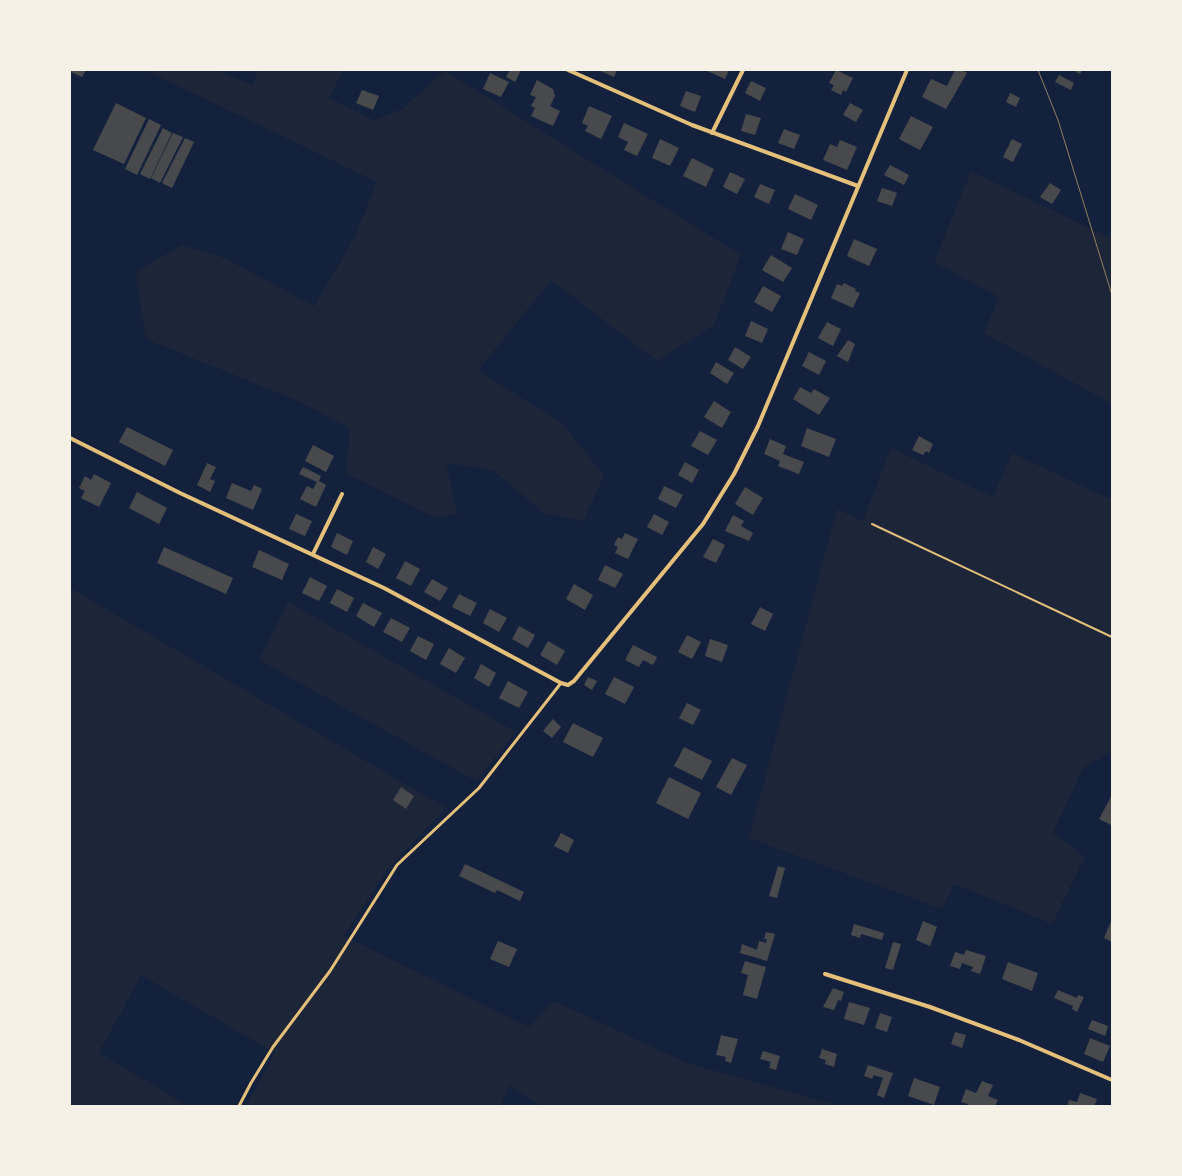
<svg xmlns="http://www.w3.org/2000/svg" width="1182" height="1176" font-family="'Alegreya Sans',sans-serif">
<rect width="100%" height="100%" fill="#14213d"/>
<g fill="#1d2539">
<polygon points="145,70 215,70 253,85 258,70 343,70 329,98 374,120 402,109 445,71 741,255 714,325 657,361 551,280 478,371 562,423 604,476 583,521 544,513 493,470 446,463 457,514 434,517 346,473 350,428 296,400 146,339 136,272 182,245 224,258 314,306 355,237 377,182"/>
<polygon points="971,171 1112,239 1112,404 984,333 999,297 934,262"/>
<polygon points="891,448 993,497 1012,453 1112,500 1112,751 1083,768 1053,833 1085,857 1052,924 954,884 942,909 749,838 837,509 863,521"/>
<polygon points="70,588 446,808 386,871 344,936 529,1027 554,1001 687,1063 840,1106 541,1106 509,1085 501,1106 246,1106 275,1053 141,975 99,1053 188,1106 70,1106"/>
<polygon points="288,602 516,732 476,781 259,660"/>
</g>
<g fill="#48494c">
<polygon points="72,70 86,70 82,77 71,72"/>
<polygon points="510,70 521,70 515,82 506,77"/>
<polygon points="598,70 617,70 614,77"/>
<polygon points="705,70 729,70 725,79"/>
<polygon points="836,70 853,78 846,92 843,90 841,95 831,90 834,85 829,83"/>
<polygon points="955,70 962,70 967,73 946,109 922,97 931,79 947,86"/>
<polygon points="1073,70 1082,70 1080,74"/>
<polygon points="490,73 509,82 501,97 483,89"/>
<polygon points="1059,75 1074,83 1071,90 1055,82"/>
<polygon points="537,80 553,89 555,96 550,106 560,111 553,126 531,116 535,108 531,106 536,97 530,95"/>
<polygon points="751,81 766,88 760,101 745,93"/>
<polygon points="362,90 379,96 373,110 356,103"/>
<polygon points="686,91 701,96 695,112 680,106"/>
<polygon points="1010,93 1020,98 1016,107 1006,102"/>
<polygon points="116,103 146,118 124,164 93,150"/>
<polygon points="850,103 863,110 856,122 843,115"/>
<polygon points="589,106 612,116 601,139 585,131 588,126 582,123"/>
<polygon points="746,114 761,118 755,135 741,131"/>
<polygon points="911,116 933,127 920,150 899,139"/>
<polygon points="149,119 161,125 137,175 125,169"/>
<polygon points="624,123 648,134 637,156 624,150 628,142 618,137"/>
<polygon points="163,128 172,133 150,179 140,174"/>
<polygon points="784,129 800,135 794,149 778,143"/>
<polygon points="173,133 183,137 160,183 151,178"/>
<polygon points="185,138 194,142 172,188 162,183"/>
<polygon points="660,139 679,148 670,166 652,158"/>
<polygon points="1012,139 1022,144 1013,162 1003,157"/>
<polygon points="840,140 857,147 847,170 823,160 830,144 837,147"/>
<polygon points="692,158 714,169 706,187 683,176"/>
<polygon points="890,165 909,175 904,185 884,175"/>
<polygon points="730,172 745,179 737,194 723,187"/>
<polygon points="1050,183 1061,190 1052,204 1040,197"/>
<polygon points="760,184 775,190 769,204 754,197"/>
<polygon points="882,188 897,193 892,206 877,201"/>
<polygon points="795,194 818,205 811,220 788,209"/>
<polygon points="788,232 804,239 797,255 781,249"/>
<polygon points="854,239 877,249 869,266 847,256"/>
<polygon points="771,255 792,268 783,282 762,270"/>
<polygon points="844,283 856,289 855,291 860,293 853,308 831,298 837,284 842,286"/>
<polygon points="763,286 781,296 772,312 754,302"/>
<polygon points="751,321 768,329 762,343 745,336"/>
<polygon points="827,322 841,329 833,346 818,338"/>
<polygon points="848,340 855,344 848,362 837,356"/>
<polygon points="735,347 751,357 743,369 728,360"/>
<polygon points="809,352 826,361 819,375 802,366"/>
<polygon points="716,362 734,373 727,384 710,373"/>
<polygon points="800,387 811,393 814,389 830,398 819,415 793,399"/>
<polygon points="714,401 731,412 722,428 704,417"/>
<polygon points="127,427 173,450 165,466 119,442"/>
<polygon points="807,428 836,439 829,457 801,446"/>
<polygon points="700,431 717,440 708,455 691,446"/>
<polygon points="919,436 933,444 929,453 926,451 923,455 912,450"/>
<polygon points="770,439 786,446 783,454 804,462 799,474 778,466 780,461 764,454"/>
<polygon points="313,445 334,456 326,472 305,461"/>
<polygon points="685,462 699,470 692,483 678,475"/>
<polygon points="207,463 216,467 210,479 215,481 210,492 197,485"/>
<polygon points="303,467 321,476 319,481 326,485 316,507 300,499 307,486 313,489 317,482 299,474"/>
<polygon points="94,474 111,483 99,507 81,498 85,491 79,488 85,476 91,480"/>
<polygon points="232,483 251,491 254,485 262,489 253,510 226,498"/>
<polygon points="664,486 683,495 676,508 658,499"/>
<polygon points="745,487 763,498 753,515 735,504"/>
<polygon points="137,492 167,508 159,524 129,508"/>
<polygon points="296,514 312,521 305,536 289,529"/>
<polygon points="654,514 669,522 662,535 647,527"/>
<polygon points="733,515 744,521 741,526 753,533 749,541 725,531"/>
<polygon points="337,533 353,541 347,555 331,547"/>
<polygon points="625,533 638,539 628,559 615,553 618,547 614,545 618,537 622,539"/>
<polygon points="713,539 725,545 716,563 703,557"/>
<polygon points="164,547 233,578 226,594 157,563"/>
<polygon points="373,547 386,554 378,569 366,562"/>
<polygon points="259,550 289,564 282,580 252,567"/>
<polygon points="405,561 420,569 411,586 396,578"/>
<polygon points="605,565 623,574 615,588 598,580"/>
<polygon points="310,577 327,586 319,601 302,593"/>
<polygon points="432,579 448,588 440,601 424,592"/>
<polygon points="574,584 593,595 585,610 566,599"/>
<polygon points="337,589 354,598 347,612 330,603"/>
<polygon points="459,594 477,603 470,616 452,607"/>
<polygon points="363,603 382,613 374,627 356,616"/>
<polygon points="760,607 773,614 765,631 751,624"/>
<polygon points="490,609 507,618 499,632 483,623"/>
<polygon points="391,618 410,628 402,642 383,632"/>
<polygon points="519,626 535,635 528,648 512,639"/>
<polygon points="687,635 701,642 692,659 678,652"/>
<polygon points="418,636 434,644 426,660 410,651"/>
<polygon points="710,639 728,645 722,662 705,656"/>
<polygon points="548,641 565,651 557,665 540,655"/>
<polygon points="633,645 657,657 653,665 643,660 639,667 625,660"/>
<polygon points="449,648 465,658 456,673 440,664"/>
<polygon points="481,664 496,673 489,687 474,678"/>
<polygon points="588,677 597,681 592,690 584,685"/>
<polygon points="614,677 634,687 625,704 605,694"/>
<polygon points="508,681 528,692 519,708 499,698"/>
<polygon points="687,703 701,710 693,725 679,718"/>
<polygon points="553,719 561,727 552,738 543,731"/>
<polygon points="573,723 603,738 593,757 563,742"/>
<polygon points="684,747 712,761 702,780 674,766"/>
<polygon points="732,758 747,765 731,795 716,787"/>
<polygon points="669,777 701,793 688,819 656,803"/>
<polygon points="401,787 414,796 406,809 393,800"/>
<polygon points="1112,795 1112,824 1111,825 1099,819"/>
<polygon points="561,833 574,840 568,853 554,846"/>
<polygon points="465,864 524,892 520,901 497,890 495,893 459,876"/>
<polygon points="778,866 785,868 777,898 769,896"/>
<polygon points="1112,919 1112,942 1104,938"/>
<polygon points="923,921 937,927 930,946 916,940"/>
<polygon points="854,924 884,933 882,940 861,934 860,938 851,935"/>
<polygon points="766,932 775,934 767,961 740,953 742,944 757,950 759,941 766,943 767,939 764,939"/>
<polygon points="498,941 517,949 509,967 490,959"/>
<polygon points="893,942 901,944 893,970 885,968"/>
<polygon points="966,950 986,956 980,974 971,971 973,967 962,963 960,969 950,966 955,952 964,955"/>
<polygon points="745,961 766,967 757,999 743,995 748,975 741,973"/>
<polygon points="1008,962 1038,973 1032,991 1002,979"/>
<polygon points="833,988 844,992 841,1001 838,1000 834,1010 823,1007"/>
<polygon points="1058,990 1077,998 1078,995 1084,997 1077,1012 1072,1009 1073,1006 1054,998"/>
<polygon points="849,1002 870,1008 864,1025 844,1019"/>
<polygon points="880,1013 892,1017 887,1032 875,1028"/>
<polygon points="1092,1020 1108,1026 1105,1036 1088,1029"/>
<polygon points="955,1032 966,1035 962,1048 951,1044"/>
<polygon points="721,1035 738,1039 731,1063 725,1061 726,1057 716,1055"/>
<polygon points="1090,1038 1110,1046 1103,1062 1084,1054"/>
<polygon points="822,1049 837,1054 834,1067 825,1064 826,1060 819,1058"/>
<polygon points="763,1051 780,1056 776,1070 769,1068 771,1062 760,1059"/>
<polygon points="868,1065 893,1073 884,1098 877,1095 883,1078 874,1075 872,1079 864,1076"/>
<polygon points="914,1078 940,1087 934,1105 908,1096"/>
<polygon points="982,1081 993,1085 988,1096 998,1100 995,1106 967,1106 968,1104 961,1102 966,1089 976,1093"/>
<polygon points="1080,1093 1097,1099 1094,1106 1067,1106 1069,1100 1077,1102"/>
</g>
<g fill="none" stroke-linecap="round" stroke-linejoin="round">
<polyline stroke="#e5c07b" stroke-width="2" points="872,524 1112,637"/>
<polyline stroke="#e5c07b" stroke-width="3" points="239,1106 251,1083 273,1047 330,971 397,865 479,788 561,683"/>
<g stroke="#e5c07b" stroke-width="4">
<polyline points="568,70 692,125 858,186"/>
<polyline points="712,133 743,70"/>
<polyline points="70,438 180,493 384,588 561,683 568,685 574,681 703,524 734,474 758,426 907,70"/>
<polyline points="313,554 342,494"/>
<polyline points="825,974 930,1007 1019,1040 1112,1080"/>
</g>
<polyline stroke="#918062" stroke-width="1" points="1038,70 1058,120 1112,295"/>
</g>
<rect width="1182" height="1176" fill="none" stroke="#f6f1e7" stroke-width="142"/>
</svg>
